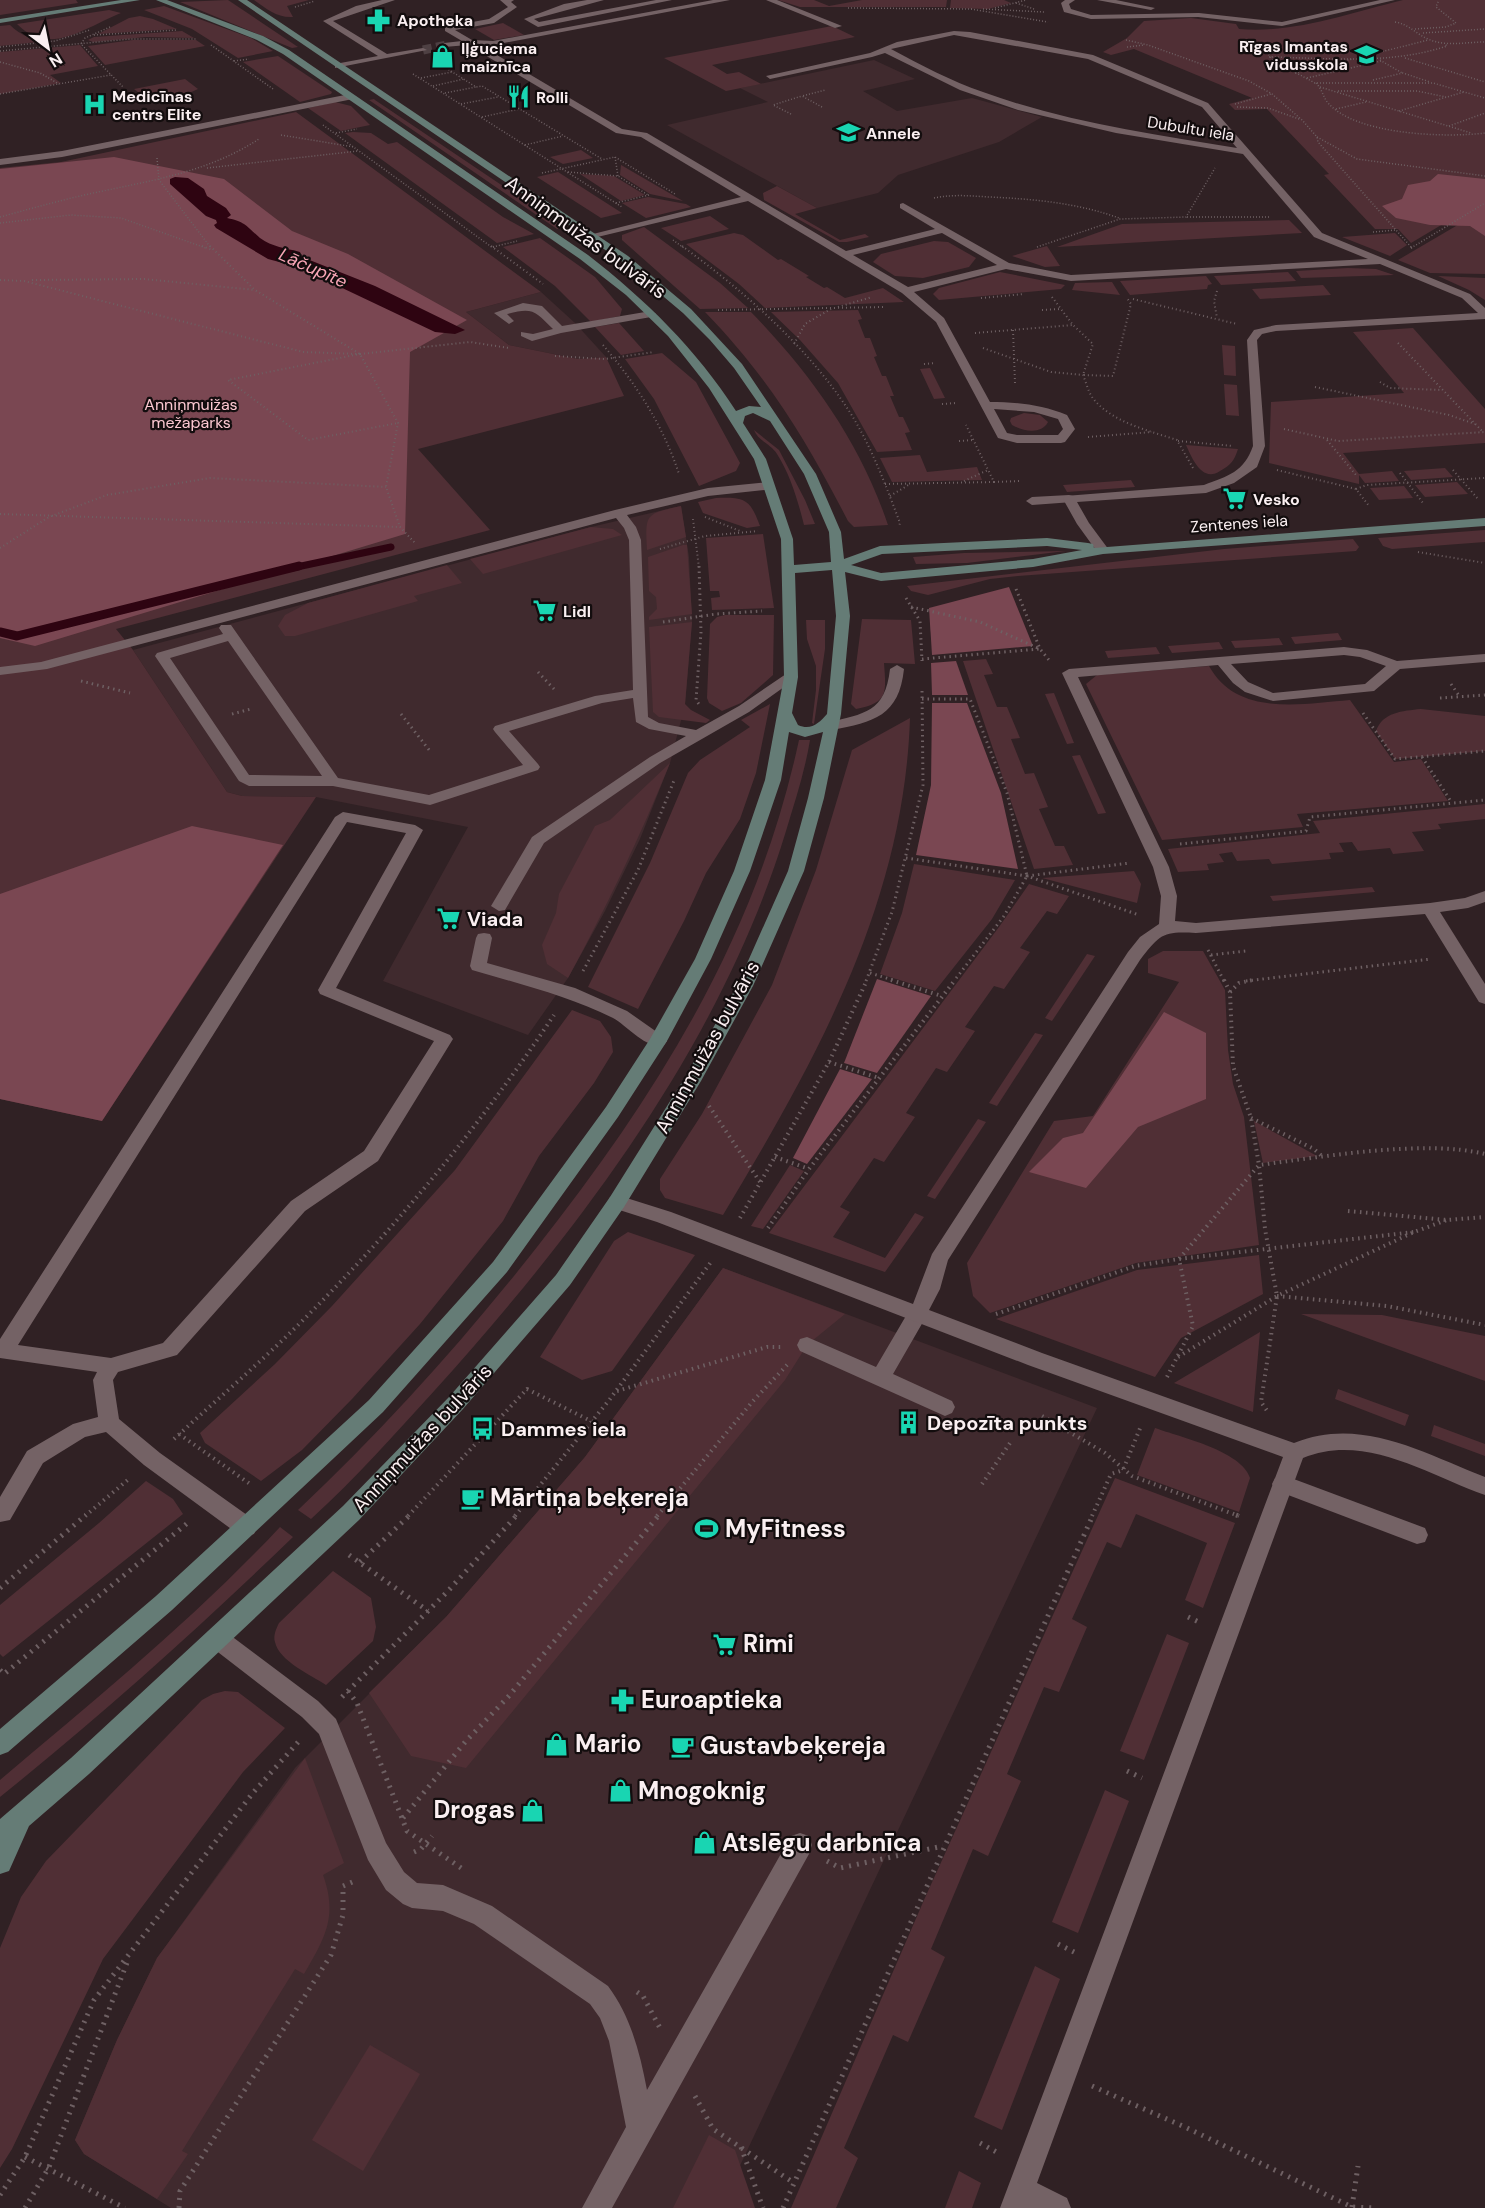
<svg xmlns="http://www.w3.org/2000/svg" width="1485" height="2208" font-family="'DM Sans',sans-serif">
<rect width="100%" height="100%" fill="#302124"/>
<g fill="#402a2e">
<polygon points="874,60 915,79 863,91 897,111 972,98 1042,117 999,142 898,175 878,193 817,208 667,125 768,102 740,88"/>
<polygon points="541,292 575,323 606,357 578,359 509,345 466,312"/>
<polygon points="681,506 689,557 692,622 685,705 670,763 640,839 605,911 568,978 528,1035 383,981 468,827 316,797 242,796 227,792 133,650 591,527"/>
<polygon points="723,1268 1097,1408 720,2208 171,2208 84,2154 75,2140 117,2040 157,1958 295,1768 446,1617 585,1457"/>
</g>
<g fill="#502f35">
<polygon points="0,0 76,0 78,3 0,15"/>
<polygon points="228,0 298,47 292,48 180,2"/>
<path d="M254,0H309L287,6L293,17C277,18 267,9 254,0Z"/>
<polygon points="778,0 814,0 829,6 862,0 947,0 946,7 800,7"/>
<polygon points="951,0 1004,0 1011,3 988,9 950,8"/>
<path d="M1403,0H1485V199L1411,243L1398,229H1375L1324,175L1329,174L1267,109L1235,110L1229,104L1252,98L1134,49L1111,55L1103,52L1127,38L1144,21L1191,18L1236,24L1239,29C1292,34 1350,13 1403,0Z"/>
<polygon points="164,6 251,38 273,51 238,58 192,29 144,10"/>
<path d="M109,10L121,13C87,26 50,58 17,24Z"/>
<polygon points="140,16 153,19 177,29 98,34 129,18"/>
<polygon points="503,23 524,35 494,40 475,29"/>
<path d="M10,25C21,36 31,39 47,41L0,46V26Z"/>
<polygon points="832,26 855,37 712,65 727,74 739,72 761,84 726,91 664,58"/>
<polygon points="182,31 194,38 146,37 93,42 88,40 94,37"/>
<polygon points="133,40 196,40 205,46 105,65 88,46"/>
<polygon points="80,45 98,66 50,75 61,83 0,94 0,52"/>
<polygon points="278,56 332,92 331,94 300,102 243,62"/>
<polygon points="185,79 198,89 174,100 153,104 134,89"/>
<polygon points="374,99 375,100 564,227 557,229 369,100"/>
<polygon points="335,102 351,106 370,125 341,131 308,108"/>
<polygon points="296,112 541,292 466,312 509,345 578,359 606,357 624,396 418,449 490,530 116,629 133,650 227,792 242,796 316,797 102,1121 0,1099 0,168 61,162"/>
<polygon points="353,132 371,133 388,144 397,142 503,217 534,234 497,243 345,133"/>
<polygon points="581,150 593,158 563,164 550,157"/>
<polygon points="621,165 683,201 650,194 620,175"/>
<polygon points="558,172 622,213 601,218 537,177"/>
<polygon points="580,174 614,176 645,195 621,201"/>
<polygon points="777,186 817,208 795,214 840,240 865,234 869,237 847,242 839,242 764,200 763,193"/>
<polygon points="648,197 686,204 691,207 646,218 622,203"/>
<polygon points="1485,209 1485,274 1430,273 1398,260"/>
<polygon points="710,216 729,229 681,241 661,228"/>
<polygon points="1289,220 1302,233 1057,247 1122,224"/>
<polygon points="644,227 720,283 748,308 700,309 622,240 622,235"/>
<polygon points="734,233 743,235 778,260 781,259 809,276 806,277 824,288 827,287 845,298 883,288 904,302 765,308 739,284 686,244"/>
<polygon points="1395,233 1407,245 1390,256 1342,237"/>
<polygon points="540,238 595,277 622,309 620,316 591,322 555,286 503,247"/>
<polygon points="934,241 948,242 976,258 969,267 923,278 895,276 873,262 881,254"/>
<polygon points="1047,246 1060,266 1045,267 1012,256"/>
<polygon points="1348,268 1376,269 1394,275 1301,278 1296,271"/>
<polygon points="1000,272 1065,285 1061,289 939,300 933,294 939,288"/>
<polygon points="1288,272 1296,281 1221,285 1214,276"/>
<polygon points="1206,276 1212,284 1208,285 1207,289 1130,295 1120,281"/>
<polygon points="1438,276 1485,278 1485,300 1469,290"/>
<polygon points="1112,282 1120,295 1072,290 1075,283"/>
<polygon points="1323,285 1331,295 1260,299 1252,289"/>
<polygon points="858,310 862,319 858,320 865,338 870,338 877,356 874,357 882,376 886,376 894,396 890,396 899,417 903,417 910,432 905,433 912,450 877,452 838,383 800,340 771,312"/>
<path d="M705,312H751C811,374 860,442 888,525L854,527L848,521C806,440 769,378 705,312Z"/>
<polygon points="619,323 644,351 621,355 595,327"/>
<polygon points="1413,328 1485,409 1485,443 1343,453 1359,474 1392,471 1399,481 1365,483 1359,475 1359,484 1269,463 1271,402 1404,393 1353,332"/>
<polygon points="1222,345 1235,346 1236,376 1224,375"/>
<polygon points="662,353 696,382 740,463 736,471 699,486 654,399 625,359"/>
<polygon points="930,368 945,398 934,399 920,369"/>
<polygon points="1224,384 1237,385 1239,416 1226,415"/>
<path d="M1024,413L1040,415L1048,422C1041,435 1023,431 1012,425L1010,421L1011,418Z"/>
<path d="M754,430L779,450L805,500L815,524L804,525C798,501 790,474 777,454C771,444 758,441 754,430Z"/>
<path d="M1186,445L1238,449C1234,461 1231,465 1220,471C1202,483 1192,458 1186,445Z"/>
<polygon points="920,455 927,472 977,467 982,480 892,482 880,458"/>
<polygon points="1445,468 1453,477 1411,480 1404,471"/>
<polygon points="1131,480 1135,487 1067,492 1063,485"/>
<polygon points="1457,482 1468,494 1425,497 1415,485"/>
<polygon points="1404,486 1413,498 1379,500 1370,488"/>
<path d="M716,498C745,497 750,499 760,526L747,528L703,513L698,502Z"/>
<path d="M681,506L686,537L647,550C645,514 645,514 681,506Z"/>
<polygon points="591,527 613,529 622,535 483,574 470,559"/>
<polygon points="1485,530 1485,542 1392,549 1383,546 1378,538"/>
<polygon points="763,534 774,608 712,610 711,598 720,597 719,591 710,591 706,538"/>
<polygon points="1353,539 1359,547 1356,551 1018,576 990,579 928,595 911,591 907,586 1224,549"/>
<polygon points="683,545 687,545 692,614 649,620 649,617 657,609 656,597 649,591 648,557"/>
<polygon points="1066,551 967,563 916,564 913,557 964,553"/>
<polygon points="447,565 462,583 414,596 418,601 295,636 285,636 278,626 285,615 308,603"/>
<polygon points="725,615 774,615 773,675 741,703 722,711 709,703 707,698 710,624 717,617"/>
<path d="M862,619L911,620L915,664L884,663C886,692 889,703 856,709L851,704Z"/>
<polygon points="806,620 825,620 825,649 814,724 812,723 816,690 816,666 807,639"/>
<polygon points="692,622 685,704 691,710 710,720 706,723 659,717 653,712 649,627"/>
<polygon points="1338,633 1342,640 1295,644 1291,637"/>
<polygon points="1279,638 1283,645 1235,648 1231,641"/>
<polygon points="1219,642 1223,649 1172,653 1168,646"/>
<polygon points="1156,647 1160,654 1108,658 1105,651"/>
<polygon points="986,659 993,674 984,675 997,707 1007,707 1020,738 1011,739 1025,774 1034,773 1048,807 1039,809 1055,846 1064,846 1073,865 1034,869 963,661"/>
<path d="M1209,666C1237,717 1301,704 1350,700L1394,762L1421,759L1448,801L1297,814L1303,827L1162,840L1086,684L1097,675Z"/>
<polygon points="1054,693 1074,743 1067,744 1045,694"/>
<polygon points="770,704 756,773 740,819 706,873 684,921 638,1009 588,987 650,863 688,773 700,760 750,727 741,720"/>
<path d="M1421,709L1485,716V751L1395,759L1376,731C1383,712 1402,711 1421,709Z"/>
<path d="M910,718C904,904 816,1060 723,1215L665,1198L660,1190V1179L702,1114L772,985L816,870L852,750Z"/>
<path d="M799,740H810C805,771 795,801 786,831C722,1042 581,1228 435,1390C395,1434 355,1479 311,1519L298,1510C384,1429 464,1340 537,1247C659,1092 757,935 799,740Z"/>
<polygon points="1080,755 1106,813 1098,814 1072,756"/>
<path d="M670,763C640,837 606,908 568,978L547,964L542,945L556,913L559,894L595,826L610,820Z"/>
<polygon points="1485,804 1485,819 1438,824 1441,829 1412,832 1424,851 1393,854 1390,848 1358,851 1352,842 1339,843 1344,852 1329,853 1331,859 1272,864 1269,859 1237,861 1232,852 1219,854 1224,862 1207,864 1209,870 1178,872 1168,849 1320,833 1313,821"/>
<polygon points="914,864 1015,880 992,919 935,991 880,974 902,913"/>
<polygon points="1134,871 1141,884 1137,903 1042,878"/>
<polygon points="1029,884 1069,896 1057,914 1047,911 1020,948 1030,952 1004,989 994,986 965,1027 975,1031 947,1072 936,1068 906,1113 915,1117 884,1162 874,1158 840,1207 850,1212 833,1237 885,1258 915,1213 924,1217 885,1272 769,1233 999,927"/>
<polygon points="1372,887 1375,892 1273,901 1270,896"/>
<polygon points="1163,951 1203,951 1225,990 1228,1050 1233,1084 1244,1117 1259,1245 1136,1263 990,1313 973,1296 967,1263 1054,1121 1093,1116 1179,982 1148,973 1148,959"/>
<polygon points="1087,954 1095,956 1052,1021 1045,1018"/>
<polygon points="572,1010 600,1021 611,1037 613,1052 594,1083 539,1156 503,1221 420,1324 352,1399 302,1450 261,1481 205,1443 200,1433 275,1364 332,1306 455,1170"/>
<polygon points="1035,1033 1043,1035 997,1106 989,1103"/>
<polygon points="978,1119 986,1122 935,1199 927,1196"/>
<polygon points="1254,1121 1317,1156 1263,1163"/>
<polygon points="790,1165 804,1171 763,1229 751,1226"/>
<polygon points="628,1232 695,1255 612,1371 582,1380 540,1357 614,1241"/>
<polygon points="1259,1255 1263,1294 1181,1338 1155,1377 996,1319 1137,1270"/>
<polygon points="723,1268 845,1314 807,1345 785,1380 466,1768 411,1756 369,1693 446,1617 585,1457"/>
<polygon points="1301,1314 1382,1315 1485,1336 1485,1381"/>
<polygon points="1260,1332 1253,1412 1174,1383"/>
<polygon points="1338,1389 1409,1415 1405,1426 1335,1399"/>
<polygon points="1434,1425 1485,1444 1485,1456 1431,1436"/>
<path d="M1155,1428C1180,1437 1242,1451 1250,1478L1239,1512L1137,1475Z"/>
<polygon points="1115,1478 1235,1523 1203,1608 1185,1600 1207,1543 1136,1514 1121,1548 1107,1542 1072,1619 1087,1627 1059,1692 1044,1687 1007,1774 1021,1781 988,1856 973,1849 931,1949 945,1957 908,2042 893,2035 844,2148 858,2158 836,2208 791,2208 924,1900"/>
<polygon points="146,1481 173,1499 183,1514 3,1657 0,1654 0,1605 99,1523"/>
<path d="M280,1527L293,1537C199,1628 102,1715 0,1797V1780C96,1699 194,1619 280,1527Z"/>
<path d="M333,1571L371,1598L376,1627L373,1641L326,1685C311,1675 279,1661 275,1642C273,1636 276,1629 279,1623Z"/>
<polygon points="1167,1634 1189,1643 1144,1760 1120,1751"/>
<polygon points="225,1691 238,1692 285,1728 243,1772 103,1959 12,2149 0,2168 0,1948 21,1897 46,1861 202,1700 213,1694"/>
<path d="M305,1758L344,1863L323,1875C338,1916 325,1938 304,1974L295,1969L182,2151L188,2154L157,2199L84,2154L75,2140L117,2040L157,1958Z"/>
<polygon points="1105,1790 1129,1801 1078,1933 1052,1922"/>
<polygon points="1035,1966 1060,1979 1002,2130 974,2117"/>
<polygon points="370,2045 420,2074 363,2171 312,2140"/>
<polygon points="709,2135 735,2150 755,2208 673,2208"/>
<polygon points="959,2171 981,2183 972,2208 945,2208"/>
</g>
<g fill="#7a4752">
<polygon points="114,157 224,179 292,231 348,254 467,320 410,352 405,534 35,646 0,638 0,169"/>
<polygon points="1438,174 1485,179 1485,236 1470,226 1430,225 1396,218 1382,206 1402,199 1408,185 1430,181"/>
<polygon points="1009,587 1033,646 932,655 929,608"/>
<polygon points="956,661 968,695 932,695 931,663"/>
<polygon points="932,703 967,703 1001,793 1018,869 916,855 931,785"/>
<polygon points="192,826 283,845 102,1121 0,1099 0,894"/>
<polygon points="877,979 931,996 877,1073 844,1063"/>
<polygon points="1164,1012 1206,1033 1206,1099 1138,1127 1086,1188 1029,1172 1063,1138 1083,1133"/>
<polygon points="840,1069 872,1079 807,1164 793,1158"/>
</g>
<path fill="#2e0411" d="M175,177L188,178L204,189L207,196L226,208L231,215L227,218C246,222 246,226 260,238C272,247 286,248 300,252L302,257L375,286L465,330L455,334L435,332L298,267L268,259L216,228L214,225L217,223L216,220L206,216L170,184V179Z"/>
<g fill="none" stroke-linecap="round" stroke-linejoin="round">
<polyline stroke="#2e0411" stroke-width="7" points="292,568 391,547"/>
<polyline stroke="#2e0411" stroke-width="9" points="0,632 17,636 299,566"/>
<polyline stroke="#4e4043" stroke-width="9" stroke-dasharray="9 4.5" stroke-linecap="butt" points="423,50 447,45"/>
<g stroke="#6e6063" stroke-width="1.5" stroke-dasharray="1 2" stroke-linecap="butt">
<polyline points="1016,3 1034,9"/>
<polyline points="295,7 315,1"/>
<polyline points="848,8 972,9"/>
<polyline points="995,8 1026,0"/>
<polyline points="971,9 1048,22"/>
<polyline points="983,9 1044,12"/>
<path d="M1395,22C1409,24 1416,34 1428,39C1445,47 1467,42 1485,42"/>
<polyline points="110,27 85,38 81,44 123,87"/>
<polyline points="1415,29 1446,27 1456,23 1436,7 1439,0"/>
<polyline points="1423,33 1485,29"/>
<polyline points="94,35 177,30"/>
<polyline points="1126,40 1148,45 1249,81 1272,94 1302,120 1317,137 1318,142 1411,247"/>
<polyline points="1259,43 1274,61 1315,83 1433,83 1485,98"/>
<polyline points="211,45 273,89"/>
<polyline points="0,47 55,41 90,30"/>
<polyline points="1127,47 1144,45"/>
<polyline points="0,51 130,39 197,39"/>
<polyline points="1365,56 1428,40"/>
<path d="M1269,57C1328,58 1390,65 1447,46L1445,44"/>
<polyline points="1405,58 1485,82"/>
<polyline points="1380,60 1402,73"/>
<polyline points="234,61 249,59"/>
<polyline points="0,62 40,73 59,84"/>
<polyline points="446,68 476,87 482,86 602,159"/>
<polyline points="1295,73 1352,59"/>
<polyline points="413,74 622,207"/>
<polyline points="421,78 452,72"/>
<polyline points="1307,78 1381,61"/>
<polyline points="1373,80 1403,73 1430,82"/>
<path d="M1316,83C1322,89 1323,97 1328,103C1356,135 1445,138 1485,133"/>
<polyline points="433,86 464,79"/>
<polyline points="1320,87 1471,133"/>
<polyline points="1338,91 1417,91 1446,97"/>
<polyline points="445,93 476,87"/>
<polyline points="0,94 111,75"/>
<polyline points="461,104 498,97"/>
<polyline points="1235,104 1271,94"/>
<polyline points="822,107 802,96 825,90"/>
<polyline points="1237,107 1268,108 1299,119"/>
<polyline points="1336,109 1366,102"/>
<polyline points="1399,111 1464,92"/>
<polyline points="791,114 773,105 802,96"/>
<polyline points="482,117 519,109"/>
<polyline points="323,125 493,248"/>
<polyline points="1449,126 1485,113"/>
<polyline points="336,133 357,129"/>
<polyline points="281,135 354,147"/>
<polyline points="1317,137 1357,159 1485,176"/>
<polyline points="525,145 563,136"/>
<polyline points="615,157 618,176"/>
<polyline points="157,158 159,180 211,248"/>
<polyline points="207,168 358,151"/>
<polyline points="568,172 618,176 648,195"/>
<polyline points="542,173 615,157 675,194"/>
<path d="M934,198C953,194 971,196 990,197C1034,199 1077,203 1119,218"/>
<polyline points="616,203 649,195"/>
<path d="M0,217C33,208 65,199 98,192C155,180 210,171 259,139"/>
<polyline points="1187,217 1269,217"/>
<polyline points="0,223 71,215 121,218 206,248"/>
<polyline points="1373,232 1396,230"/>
<polyline points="673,240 684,248"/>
<polyline points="493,247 517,241"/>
<polyline points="1037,247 1120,219 1186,217 1215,168"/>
<polyline points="1411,248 1485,203"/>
</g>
<g stroke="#6e6063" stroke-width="2" stroke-dasharray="1 3" stroke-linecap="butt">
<polyline points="202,246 212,250"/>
<polyline points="210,246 255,290 360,354 398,423 386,487 400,527"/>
<polyline points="491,246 543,284"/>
<path d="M682,246C745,292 809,348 851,414C872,448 886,486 900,523L899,527"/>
<polyline points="493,247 495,246"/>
<polyline points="1411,248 1414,246"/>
<polyline points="0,280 24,281"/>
<polyline points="32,280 144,279 255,290"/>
<polyline points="24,281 303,352 360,354 228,380 308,440 398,423"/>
<polyline points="1217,291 1214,301 1217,318"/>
<polyline points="1052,297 1073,325 1093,344 1083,375 1113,376 1131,304 1127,298"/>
<polyline points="981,298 1024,294"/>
<polyline points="1133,299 1237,324"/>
<polyline points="838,307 872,297"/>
<polyline points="718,310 884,307"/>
<polyline points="1042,310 1061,309"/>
<polyline points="1013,330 1015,383"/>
<polyline points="975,333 1073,325"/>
<polyline points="1398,343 1482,431"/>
<polyline points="794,344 805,324 831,309"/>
<path d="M603,345C636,384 663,425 679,474"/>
<path d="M983,348L1051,372L1083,375C1086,382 1088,391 1092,397C1110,422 1150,431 1177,440L1193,468"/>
<polyline points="360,354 470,342 509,348"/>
<polyline points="555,356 605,359 654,352"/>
<polyline points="924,364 935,363"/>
<polyline points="1380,382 1390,388 1442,390"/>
<polyline points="1315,387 1449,415 1475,424"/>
<polyline points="942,404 956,403"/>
<polyline points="1284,429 1338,441 1485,432"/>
<polyline points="1088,437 1152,432"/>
<polyline points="1327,440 1356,475"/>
<polyline points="959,441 973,440"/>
<polyline points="1178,441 1233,446"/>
<polyline points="1277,470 1356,489 1369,506"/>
<polyline points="1453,470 1478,499"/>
<polyline points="1400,473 1423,503"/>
<polyline points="964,481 988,470"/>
<polyline points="994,482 1020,481"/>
<polyline points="885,484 994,482 966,425"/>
<polyline points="1356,489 1367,485 1485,478"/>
<polyline points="890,496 910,484"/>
<polyline points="0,514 400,527 415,543"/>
<polyline points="705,517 740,531"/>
<polyline points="693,519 699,568"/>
<polyline points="0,548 49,517 107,495 210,478 386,487"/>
<polyline points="660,549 705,536 758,531"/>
<polyline points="1418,552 1485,563"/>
</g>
<g stroke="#6e6063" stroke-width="3" stroke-dasharray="1.5 4" stroke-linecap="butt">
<polyline points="699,566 701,632 696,700 701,707"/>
<polyline points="1016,589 1040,649 1049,660"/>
<polyline points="906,598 920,621 922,661"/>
<polyline points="911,607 980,622 1040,649"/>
<polyline points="663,622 716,614 762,611"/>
<polyline points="922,659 1039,649"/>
<polyline points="538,672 554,689"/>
<polyline points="81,681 130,693"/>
<polyline points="1451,684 1460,697"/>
<polyline points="1440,698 1485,695"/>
<polyline points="922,699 970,699 1007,793 1027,876 1004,916 954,981"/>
<polyline points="1363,713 1395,759 1485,751"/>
<polyline points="232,714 251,709"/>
<polyline points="401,714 430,751"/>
<polyline points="1422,757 1452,803"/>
<polyline points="1180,844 1306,831 1310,817 1485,800"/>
<polyline points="906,858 1027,876 1139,915"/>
<polyline points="1027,876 1130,863"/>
<polyline points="1208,950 1224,981"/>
<polyline points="1211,955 1246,951"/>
<polyline points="583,971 638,870 675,778"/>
<polyline points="870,973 896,981"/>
<polyline points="866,981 892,912 923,785 922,690"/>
<polyline points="1246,981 1431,959"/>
</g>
<g stroke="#6e6063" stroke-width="4" stroke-dasharray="1.5 4.5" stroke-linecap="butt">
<polyline points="891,980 942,996"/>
<polyline points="1224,980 1230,992 1233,1066 1251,1118 1259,1165 1265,1229 1277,1296 1261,1402 1268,1412"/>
<polyline points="1230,992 1239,983 1253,980"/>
<polyline points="829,1062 879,1078"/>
<polyline points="709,1106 760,1182"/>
<polyline points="1251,1118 1314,1149 1323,1157"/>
<polyline points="775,1157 809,1169"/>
<polyline points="1348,1211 1447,1220 1485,1217"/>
<polyline points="740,1218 829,1062 867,980"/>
<polyline points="768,1228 809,1169 955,980"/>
<polyline points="1277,1296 1387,1306 1485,1325"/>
<path d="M996,1314L1135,1266L1179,1259L1259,1165C1322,1157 1424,1139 1485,1154"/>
<polyline points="1178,1357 1277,1296 1414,1232 1447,1220"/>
<polyline points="1167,1377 1193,1326 1179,1259 1414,1232"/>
<polyline points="617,1391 767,1347 782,1347"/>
<polyline points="1042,1416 1105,1453 1132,1476 1239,1516"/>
<polyline points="179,1434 250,1484"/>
<path d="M174,1439C213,1403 254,1368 292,1331C390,1235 478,1129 554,1015"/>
<polyline points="982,1484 1012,1440"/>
<polyline points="85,1516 130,1478"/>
<polyline points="408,1516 527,1389 593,1422"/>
<polyline points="515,1516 610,1399 711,1262"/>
<polyline points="657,1516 753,1401 788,1364"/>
<polyline points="1092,1516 1111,1474 1123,1470 1141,1426"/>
</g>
<g stroke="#6e6063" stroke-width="5" stroke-dasharray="2 6" stroke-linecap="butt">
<polyline points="1236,1515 1239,1516"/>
<polyline points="349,1555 428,1611"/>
<polyline points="360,1562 410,1515"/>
<polyline points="0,1588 86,1515"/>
<polyline points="1188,1617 1201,1623"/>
<polyline points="0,1670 4,1674 190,1521"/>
<polyline points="348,1691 357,1703 407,1831 464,1870"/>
<polyline points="342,1697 448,1591 517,1515"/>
<polyline points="1127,1771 1142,1778"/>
<polyline points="403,1818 466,1741 508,1697 659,1515"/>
<polyline points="414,1852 421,1849 432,1836"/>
<polyline points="827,1861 840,1868 943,1846"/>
<polyline points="1058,1944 1076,1953"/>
<polyline points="637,1992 643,1996 660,2028"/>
<polyline points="1092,2086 1187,2128 1352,2207 1375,2208"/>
<polyline points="695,2096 713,2129 794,2183"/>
<polyline points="980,2143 1000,2154"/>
<polyline points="741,2147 763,2208"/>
<polyline points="25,2157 125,2208"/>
<polyline points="0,2195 25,2157 94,2000 252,1794 299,1741"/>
<polyline points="1352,2207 1358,2166"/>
<polyline points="25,2208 49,2167 128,1960"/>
<polyline points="179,2208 180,2191 331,1955 343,1915 343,1886 357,1880"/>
<polyline points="783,2208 1093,1515"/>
</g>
<g fill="#746265" fill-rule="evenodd">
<polygon points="587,0 604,0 534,19 539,22 656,0 672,0 538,27 524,19 564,4"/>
<polygon points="350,94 354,97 353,99 62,157 0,165 0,159 62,151"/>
<path d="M523,303L542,306L562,326L651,311L656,314L651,317L561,333L532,341L521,336V332L533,334L553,329C535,311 533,307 507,314L514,321L509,324L494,313Z"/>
<path d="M770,482L774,483V489L708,496L627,515L636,527L641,540L648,717L659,723L696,730L739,706L786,674H796L798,677L749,712L660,763L544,843L505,910L499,911L491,906L532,837L650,757L686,736L649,729L636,722L633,698L602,703L509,731L538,764L540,767L538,770L430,805L333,786H249L239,781L155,656L157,653L223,634L219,628L221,625H231L338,778L429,795L523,765L495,732L493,729L495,726L595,696L633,690L629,540L624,528L616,518L47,669L0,675V667L41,662L615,510L708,488ZM228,641L322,776L249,775L170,658Z"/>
<polygon points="1069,495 1073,496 1075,499 1073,502 1032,505 1026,501 1032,497"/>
<path d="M897,665L904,669C899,716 874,722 832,730L827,729L825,726L827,723C865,713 885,713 890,669Z"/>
<path d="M343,812L415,825L423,830L336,988L450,1035L453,1039L378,1161L305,1211L177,1355L118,1372L113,1380L119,1419L160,1453L254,1520L257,1527L254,1534L246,1536L238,1534L144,1465L106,1432L85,1437L43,1463L10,1520L0,1522V1497L27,1451L73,1424L98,1417L93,1380L97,1372L0,1358V1339L335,817ZM347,822L406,833L318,990L320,994L434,1041L364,1151L291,1201L163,1343L111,1358L18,1345Z"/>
<path d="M484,933L490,934L492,938L487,963L575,988L627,1011L664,1037L667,1041L664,1045C646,1050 628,1026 613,1018C568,996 520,984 472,970L470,966L476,938L478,934Z"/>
<polygon points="917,1307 924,1309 927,1315 893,1374 952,1401 955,1407 952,1413 945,1416 800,1351 797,1345 800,1339 807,1337 876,1367 910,1309"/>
<polygon points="1283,1475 1425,1528 1428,1535 1425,1542 1417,1544 1275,1490 1272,1484 1275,1478"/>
<path d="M218,1629L226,1632L318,1701L336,1719L386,1843L404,1872L417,1883L443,1885L492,1906L608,1986C631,2017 640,2053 647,2090L791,1836L800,1833L809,1836L812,1845L809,1854L612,2208H582L626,2127L609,2041L600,2018L590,2004L474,1924L443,1911L412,1908L403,1904L386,1890L368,1860L319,1734L302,1717L210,1646L207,1639L210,1632Z"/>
</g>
<g fill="#746265" fill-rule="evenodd">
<polygon points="382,0 395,0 333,21 387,54 423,48 427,50 335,68 335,64 378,56 323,21 356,6"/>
<path d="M500,0H514L511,2L517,7L494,23L455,30L472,40L493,41L713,0H730L493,45H480L622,129L647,133L846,251L935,229L900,208V204L903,203L1009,263L1071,275L1368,259L1314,237L1243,154L1116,133L1018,110L960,90L885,53L872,57L770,79L766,76L870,53L897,42L954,31L970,32L1093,55L1208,103L1322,233L1470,294L1485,308V319L1276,331L1262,334L1257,340L1265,446L1257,467L1234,483L1206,493L1077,502L1089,523L1109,550L1108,553H1098L1077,524L1063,499L1065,496L1204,485C1228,476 1244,472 1253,446L1247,340L1254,330L1276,325L1478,313L1462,298L1380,264L1071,281L1006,269L914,292L944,318L990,402C1017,402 1042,405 1067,415L1075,429L1065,442L1061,443H1017L998,438L936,322L902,293L748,201L589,239V235L741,197L641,137L616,133L468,45L444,47V43L462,41L445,31V27L489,19L508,7ZM954,35L1088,59L1202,107L1237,148C1152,134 1065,122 983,92C951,81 921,65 891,49ZM942,233L997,265L908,287L853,255ZM994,409L1034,412L1058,419L1063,429L1058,435H1017L1007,433Z"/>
<polygon points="766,0 777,0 842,26 835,28"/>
<polygon points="1065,0 1075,0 1069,4 1071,9 1091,15 1199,13 1282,22 1380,0 1395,0 1282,26 1198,17 1091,19 1064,12 1061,3"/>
<polygon points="1097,0 1116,0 1155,8 1151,10"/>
<path d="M1344,647L1367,650L1397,661L1485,654V662L1400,669L1374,691L1273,701L1245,692L1233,683L1218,665L1078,677L1169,867L1177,896L1175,921L1196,923L1430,903L1465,898L1485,891V902L1468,908L1440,912L1485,984V1004L1479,1002L1425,914L1196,933C1163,931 1160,934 1140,960L948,1260L940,1289L929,1310L1042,1353L1294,1443C1361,1416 1423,1453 1485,1477V1495C1429,1475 1364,1432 1303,1458L1037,2183L1067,2198L1071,2208H1000L1283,1457L1028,1365L657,1222L610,1207L608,1202L610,1197L617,1195L671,1212L913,1304L932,1254L1128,952L1140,937L1159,924L1161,896L1153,867L1062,673L1069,669ZM1344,655L1360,657L1386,666L1365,684L1273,693L1248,682L1231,664Z"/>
</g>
<g fill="#657c76" fill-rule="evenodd">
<polygon points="121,0 140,0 0,23 0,19"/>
<path d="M156,0H167L263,36L289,50L588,255C646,300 696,349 736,411L749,406L761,407L734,368L710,340L683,313L620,260L238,0H247L628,256L691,309L742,364L816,474L841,532L844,559L880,546L1047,538L1088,543L1093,544L1094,548L1485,518V526L1103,554L1033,567L881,581L845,572L850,616L841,714L824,798L804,871L753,986L701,1081L624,1207L570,1285L463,1409L359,1520L89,1774L29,1826L9,1871L0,1874V1819L71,1758L343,1506L449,1397L556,1275L610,1197L684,1079L737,986L788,871L808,798L823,732L805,737L789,732L781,780L750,871L711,959L667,1041L618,1117L507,1272L383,1412L172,1610L8,1752L0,1755V1729L156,1596L369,1400L493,1262L606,1107L650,1039L695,959L734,871L765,780L784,677L781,539L754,459L709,388L668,336L626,295L580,259L283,54L257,40ZM753,413L770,421L804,474L829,532L831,562L794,565L793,539L766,459L743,423L745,416ZM1047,546L1082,550L1033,559L881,573L851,565L882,554ZM832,570L836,616L827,714C819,723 811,731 798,725L792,713L798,677L795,573Z"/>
</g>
</g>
<defs>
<symbol id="pharmacy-bare" viewBox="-9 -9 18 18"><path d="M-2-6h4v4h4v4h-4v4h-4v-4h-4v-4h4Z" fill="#19d5b2" stroke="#130d0e" stroke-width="2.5" paint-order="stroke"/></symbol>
<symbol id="school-bare" viewBox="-9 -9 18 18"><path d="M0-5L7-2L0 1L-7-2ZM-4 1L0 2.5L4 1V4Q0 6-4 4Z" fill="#19d5b2" stroke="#130d0e" stroke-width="2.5" paint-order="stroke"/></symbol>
<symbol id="shop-bare" viewBox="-9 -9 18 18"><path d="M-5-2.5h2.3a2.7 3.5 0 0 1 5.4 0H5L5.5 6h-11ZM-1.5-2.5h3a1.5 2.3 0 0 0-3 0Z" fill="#19d5b2" stroke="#130d0e" stroke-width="2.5" paint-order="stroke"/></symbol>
<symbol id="restaurant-bare" viewBox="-9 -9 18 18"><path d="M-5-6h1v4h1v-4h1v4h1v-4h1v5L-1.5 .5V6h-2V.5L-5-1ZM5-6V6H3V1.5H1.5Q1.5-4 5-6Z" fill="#19d5b2" stroke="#130d0e" stroke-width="2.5" paint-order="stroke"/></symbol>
<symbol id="hospital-bare" viewBox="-9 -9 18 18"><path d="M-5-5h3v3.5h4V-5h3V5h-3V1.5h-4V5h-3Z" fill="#19d5b2" stroke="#130d0e" stroke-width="2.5" paint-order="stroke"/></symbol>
<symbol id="supermarket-bare" viewBox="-9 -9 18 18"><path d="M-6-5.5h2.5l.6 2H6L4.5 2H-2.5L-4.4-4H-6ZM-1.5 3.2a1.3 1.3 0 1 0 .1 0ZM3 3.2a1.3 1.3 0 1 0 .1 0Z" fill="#19d5b2" stroke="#130d0e" stroke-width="2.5" paint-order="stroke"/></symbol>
<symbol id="building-bare" viewBox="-9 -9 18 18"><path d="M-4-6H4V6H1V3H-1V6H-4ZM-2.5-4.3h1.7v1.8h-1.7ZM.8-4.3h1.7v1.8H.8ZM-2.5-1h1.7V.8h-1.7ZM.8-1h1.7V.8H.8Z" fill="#19d5b2" stroke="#130d0e" stroke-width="2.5" paint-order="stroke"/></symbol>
<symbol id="bus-bare" viewBox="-9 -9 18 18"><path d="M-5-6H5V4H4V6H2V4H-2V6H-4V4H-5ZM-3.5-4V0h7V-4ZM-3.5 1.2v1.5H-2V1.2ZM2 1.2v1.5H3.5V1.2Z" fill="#19d5b2" stroke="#130d0e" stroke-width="2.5" paint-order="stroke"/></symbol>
<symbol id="cafe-bare" viewBox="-9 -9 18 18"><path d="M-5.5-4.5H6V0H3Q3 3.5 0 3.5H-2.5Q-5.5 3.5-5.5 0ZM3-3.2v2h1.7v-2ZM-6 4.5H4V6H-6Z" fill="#19d5b2" stroke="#130d0e" stroke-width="2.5" paint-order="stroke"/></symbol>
<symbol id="stadium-bare" viewBox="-9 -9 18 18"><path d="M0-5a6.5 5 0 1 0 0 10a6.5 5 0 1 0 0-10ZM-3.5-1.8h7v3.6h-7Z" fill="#19d5b2" stroke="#130d0e" stroke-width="2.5" paint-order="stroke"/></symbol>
</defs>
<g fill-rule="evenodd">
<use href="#pharmacy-bare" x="362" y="4" width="33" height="33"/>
<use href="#school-bare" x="1350" y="38" width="33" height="33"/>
<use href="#shop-bare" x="426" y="40" width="33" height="33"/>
<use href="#restaurant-bare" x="502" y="80" width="33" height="33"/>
<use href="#hospital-bare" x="78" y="88" width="33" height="33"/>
<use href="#school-bare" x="832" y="116" width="33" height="33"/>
<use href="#supermarket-bare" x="1218" y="482" width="33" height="33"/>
<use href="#supermarket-bare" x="528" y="594" width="33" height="33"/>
<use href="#supermarket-bare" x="432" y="902" width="33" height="33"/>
<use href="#building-bare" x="892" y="1406" width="33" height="33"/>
<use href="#bus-bare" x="466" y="1412" width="33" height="33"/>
<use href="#cafe-bare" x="456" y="1482" width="33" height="33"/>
<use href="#stadium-bare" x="690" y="1512" width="33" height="33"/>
<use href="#supermarket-bare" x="708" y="1628" width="33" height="33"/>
<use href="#pharmacy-bare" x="606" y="1684" width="33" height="33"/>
<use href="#shop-bare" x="540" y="1728" width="33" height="33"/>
<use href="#cafe-bare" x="666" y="1730" width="33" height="33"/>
<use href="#shop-bare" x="604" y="1774" width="33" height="33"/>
<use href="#shop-bare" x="516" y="1794" width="33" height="33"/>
<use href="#shop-bare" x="688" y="1826" width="33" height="33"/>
</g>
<g text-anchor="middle" stroke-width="4.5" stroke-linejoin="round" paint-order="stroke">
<g font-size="16" font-weight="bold" fill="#faeff1" stroke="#130d0e" text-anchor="start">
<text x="397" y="26">Apotheka</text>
<text x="1348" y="52" text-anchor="end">Rīgas Imantas<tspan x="1348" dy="18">vidusskola</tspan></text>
<text x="461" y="54">Iļģuciema<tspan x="461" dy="18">maiznīca</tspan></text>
<text x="112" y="102">Medicīnas<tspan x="112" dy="18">centrs Elite</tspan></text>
<text x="536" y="103">Rolli</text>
<text x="866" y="139">Annele</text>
<text x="1253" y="505">Vesko</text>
<text x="563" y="617">Lidl</text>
</g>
<g font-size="16" fill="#faeff1" stroke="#130d0e">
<text transform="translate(1191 128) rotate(9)" y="6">Dubultu iela</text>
<text transform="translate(1239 523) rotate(-4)" y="6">Zentenes iela</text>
</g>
<g font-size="16" fill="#fcc8d1" stroke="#130d0e">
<text x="191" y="410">Anniņmuižas<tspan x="191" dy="18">mežaparks</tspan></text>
</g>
<g font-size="18" font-style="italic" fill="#f9a6b6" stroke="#130d0e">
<text transform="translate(313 268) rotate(24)" y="6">Lāčupīte</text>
</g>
<g font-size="20" fill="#faeff1" stroke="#130d0e">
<text transform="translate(586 237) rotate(36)" y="7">Anniņmuižas bulvāris</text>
<text transform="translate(707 1047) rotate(-61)" y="7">Anniņmuižas bulvāris</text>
<text transform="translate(422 1438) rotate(-47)" y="7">Anniņmuižas bulvāris</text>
</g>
<g font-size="20" font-weight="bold" fill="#faeff1" stroke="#130d0e" text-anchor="start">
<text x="467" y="926">Viada</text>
<text x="927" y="1430">Depozīta punkts</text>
<text x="501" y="1436">Dammes iela</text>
</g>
<g font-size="24" font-weight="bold" fill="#faeff1" stroke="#130d0e" text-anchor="start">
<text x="490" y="1506">Mārtiņa beķereja</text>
<text x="725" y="1537">MyFitness</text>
<text x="743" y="1652">Rimi</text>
<text x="641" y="1708">Euroaptieka</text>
<text x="575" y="1752">Mario</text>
<text x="700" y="1754">Gustavbeķereja</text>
<text x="638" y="1799">Mnogoknig</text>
<text x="515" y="1818" text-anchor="end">Drogas</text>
<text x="722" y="1851">Atslēgu darbnīca</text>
</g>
</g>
<g transform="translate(48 48) rotate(148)" stroke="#130d0e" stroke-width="4.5" paint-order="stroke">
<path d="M0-4.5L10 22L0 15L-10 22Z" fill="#faeff1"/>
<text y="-9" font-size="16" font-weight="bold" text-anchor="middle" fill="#faeff1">N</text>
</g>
</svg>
